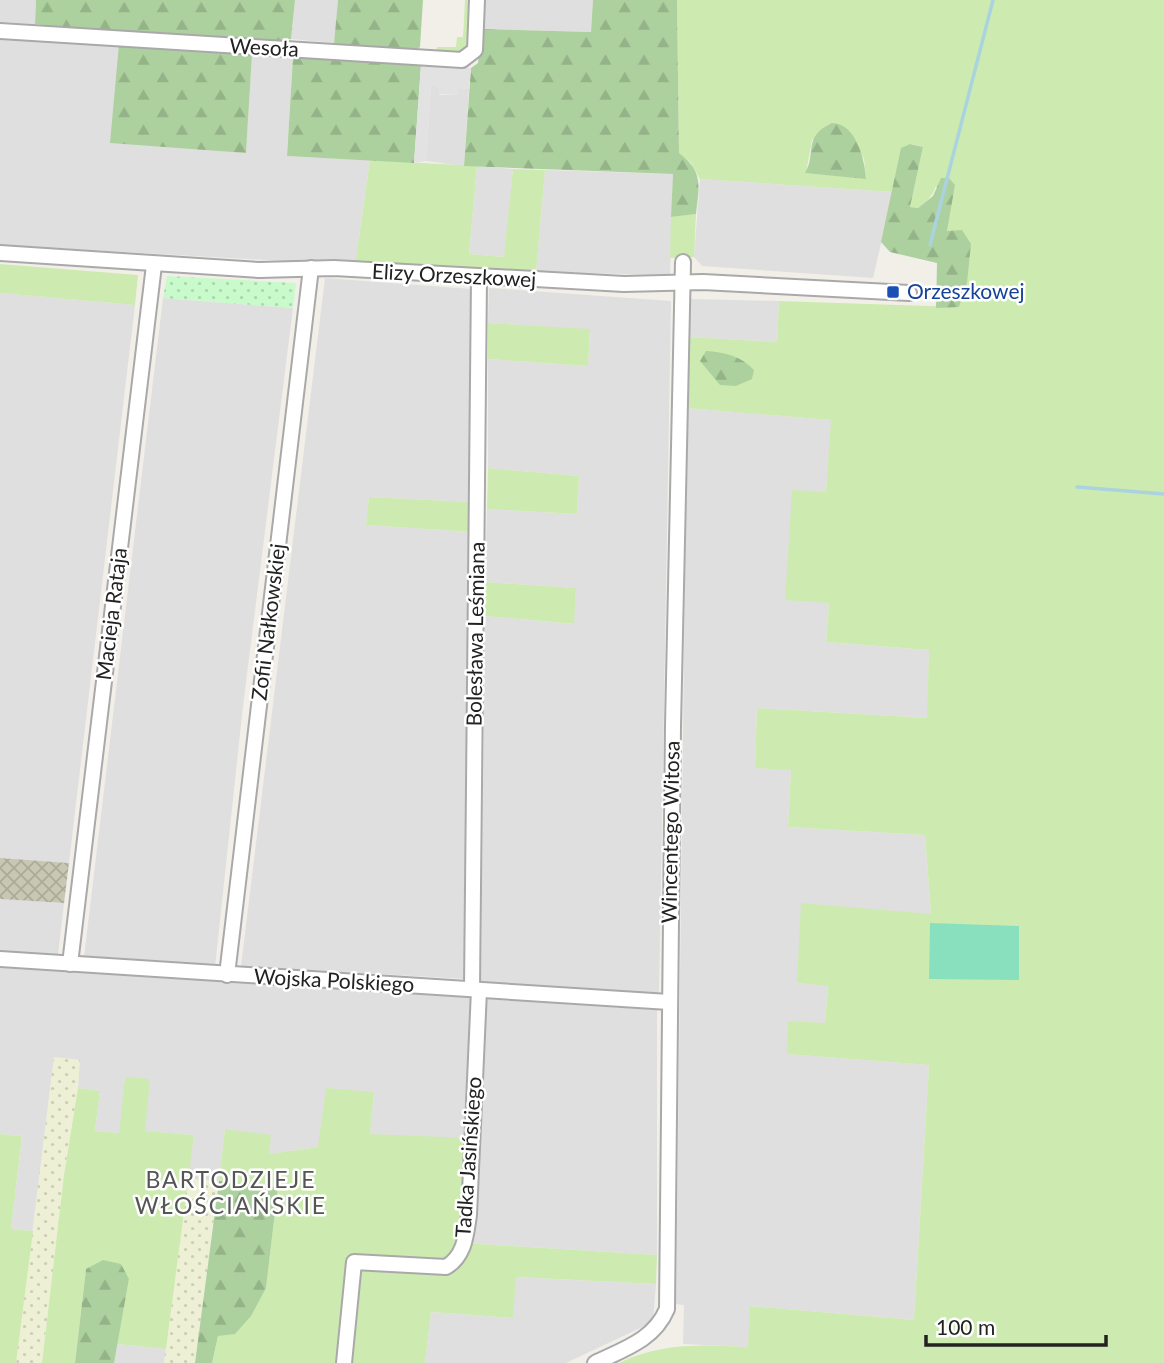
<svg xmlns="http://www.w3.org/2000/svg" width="1164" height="1363" font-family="Lato,sans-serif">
<defs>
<pattern id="construction-cross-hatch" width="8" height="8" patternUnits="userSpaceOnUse" patternTransform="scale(1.75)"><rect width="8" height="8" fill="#c7c7b4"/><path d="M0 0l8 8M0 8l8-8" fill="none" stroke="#abab9a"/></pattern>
<pattern id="farmland-dots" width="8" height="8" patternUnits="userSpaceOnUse" patternTransform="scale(1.75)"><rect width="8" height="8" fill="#eef0d5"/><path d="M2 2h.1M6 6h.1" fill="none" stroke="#ccceb7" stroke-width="1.8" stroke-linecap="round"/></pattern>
<pattern id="forest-firs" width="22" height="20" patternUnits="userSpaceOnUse" patternTransform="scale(1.75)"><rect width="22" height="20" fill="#add19e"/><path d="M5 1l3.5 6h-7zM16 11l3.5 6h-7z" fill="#95b388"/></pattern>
<pattern id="park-dots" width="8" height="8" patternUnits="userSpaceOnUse" patternTransform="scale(1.75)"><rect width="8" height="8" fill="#c8facc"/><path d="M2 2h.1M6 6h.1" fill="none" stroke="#acd6af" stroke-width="1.8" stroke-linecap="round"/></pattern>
</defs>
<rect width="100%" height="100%" fill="#f2efe9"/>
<g fill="#e0dfdf">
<polygon points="0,0 36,0 35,24 0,22"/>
<polygon points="295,0 338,0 334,43 291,39"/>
<polygon points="483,0 593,0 591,32 481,29"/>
<polygon points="0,37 119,44 246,153 252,55 293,57 287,156 370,160 355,265 0,245"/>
<polygon points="431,85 438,86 440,95 457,95 458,88 469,89 464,166 426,161"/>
<polygon points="477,166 513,169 505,257 469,254"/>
<polygon points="545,170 673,174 670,275 536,272"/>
<polygon points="700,179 893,192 873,278 702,266 694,257"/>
<polygon points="325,278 471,289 471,502 369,497 366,525 471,532 466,728 466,979 241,966"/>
<polygon points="489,288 671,301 659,993 481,982 485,616 573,624 576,588 485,582 487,509 577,514 579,476 488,468 488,359 588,366 590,330 488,323"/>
<polygon points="0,293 135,305 69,863 0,858"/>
<polygon points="163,298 293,308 243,706 215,967 84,957"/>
<polygon points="691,299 779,301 777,342 687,337"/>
<polygon points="687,408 832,420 826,492 792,491 829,603 826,642 929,650 928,718 757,708 755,768 791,769 788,827 925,835 931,914 797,983 828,985 825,1023 788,1054 929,1065 914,1320 751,1306 749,1347 683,1344 684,1305 676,1304"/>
<polygon points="0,899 64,903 58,955 0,951"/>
<polygon points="0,967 657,1010 657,1255 463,1243 370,1134 374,1092 318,1147 269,1154 225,1129 219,1181 187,1179 194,1135 145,1131 125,1077 120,1133 95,1131 100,1091 78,1088 79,1060 54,1058 33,1231 11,1229 22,1136 0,1134"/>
<polygon points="515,1277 656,1284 653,1322 566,1363 425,1363 431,1312 512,1318"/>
<polygon points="117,1344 166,1349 164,1363 114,1363"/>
</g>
<polygon fill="url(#construction-cross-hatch)" points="0,858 69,863 64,903 0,899"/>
<g fill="url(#farmland-dots)">
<polygon points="54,1057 80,1060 78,1088 64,1175 42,1363 16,1363"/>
<polygon points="187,1179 219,1181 195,1363 164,1363"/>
</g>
<g fill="#cdebb0" fill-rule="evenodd">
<polygon points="465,0 471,0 468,45 461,55 436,53 437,47 456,47 457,37 463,37"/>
<path d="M677,0H1164V1363H619C663,1342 702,1345 748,1347L750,1306L914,1320L929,1065L787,1054L788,1021L825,1023L828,986L797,983L801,903L931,914L925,835L788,827L791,770L755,768L757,708L927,718L929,650L826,642L829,603L785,600L792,490L826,492L831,420L687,408V337L777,342L779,301L959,307L947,232L949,215L936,186C932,197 927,201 918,208L910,207L923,147L911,144L893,192L700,179L690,162L679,153ZM847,130L864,159L866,178L806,173L812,140Z"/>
<polygon points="370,160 477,166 469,254 504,257 513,169 545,170 536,272 355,265"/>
<polygon points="696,214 694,257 670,258 671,217"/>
<polygon points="0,264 138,275 135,305 0,293"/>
<polygon points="488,323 590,329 588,366 488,359"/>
<polygon points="488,468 579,476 577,514 487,509"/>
<polygon points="369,497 471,502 471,532 366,525"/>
<polygon points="485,582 576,588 574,624 485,616"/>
<polygon points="125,1077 150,1079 145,1131 194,1135 166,1349 117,1344 129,1279 86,1269 75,1363 42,1363 64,1175 78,1088 100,1091 95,1131 119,1133"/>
<polygon points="326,1088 374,1092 370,1134 468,1138 463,1243 657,1255 656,1284 516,1277 513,1318 431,1312 425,1363 212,1363 218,1336 266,1288 278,1187 219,1181 225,1129 271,1135 269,1154 318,1147"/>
<polygon points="0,1134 22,1136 11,1229 33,1231 16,1363 0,1363"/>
</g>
<g fill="url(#forest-firs)">
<polygon points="36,0 295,0 291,39 272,43 136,35 35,24"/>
<polygon points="338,0 423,0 420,47 412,52 340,48 334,43"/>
<path d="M593,0H677L679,153C704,172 699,186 696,214L671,217L673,174L464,166L471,68L478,63L481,29L591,32Z"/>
<polygon points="119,44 252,55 246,153 110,143"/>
<polygon points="293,57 421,65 414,163 287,156"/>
<path d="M832,123C856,123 865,160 866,179L805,173C817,153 802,137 832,123Z"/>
<polygon points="910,144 923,147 910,207 918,208 933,196 941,178 949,178 955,185 947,231 962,230 971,244 967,283 959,307 936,308 937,263 890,252 881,242 901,148"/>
<path d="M706,351C724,352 741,356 754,370L752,379L736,386L720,385L700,361Z"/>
<polygon points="219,1181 278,1187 266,1288 251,1316 235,1334 218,1336 212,1363 195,1363"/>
<polygon points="103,1260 121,1264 129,1279 114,1363 75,1363 86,1269"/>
</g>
<polygon fill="url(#park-dots)" points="167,276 296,283 293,308 163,298"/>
<polygon fill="#88e0be" points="930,923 1019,926 1019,980 929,979"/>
<polygon fill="#e2e2e2" points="421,65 471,68 469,89 458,88 457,95 440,94 437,86 431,86 426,161 414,163"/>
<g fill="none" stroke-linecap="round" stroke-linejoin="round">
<g stroke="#aad3df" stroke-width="3.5">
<polyline points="930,245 993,0"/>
<polyline points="1077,487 1164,494"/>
</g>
<defs>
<g id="minor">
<polyline points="0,31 462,60 475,50 477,0"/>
<polyline points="0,253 259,270 334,268 624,284 703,282 909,293"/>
<polyline points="0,959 669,1002"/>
<polyline points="70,964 154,265"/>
<polyline points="227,975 311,268"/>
<polyline points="472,989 479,278"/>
<path d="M344,1363L354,1262L446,1267C465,1256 466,1235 469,1215L479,990"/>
<path d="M595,1363C624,1349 654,1340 667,1309L673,726L683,262"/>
</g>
</defs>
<use href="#minor" stroke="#a9a9a9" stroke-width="18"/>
<use href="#minor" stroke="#fff" stroke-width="14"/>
</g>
<rect fill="#1a4fb4" stroke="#fff" stroke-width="2.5" x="886" y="285" width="14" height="14" rx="3.5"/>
<g text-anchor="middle" stroke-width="5" stroke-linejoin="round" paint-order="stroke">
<g font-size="21" fill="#222" stroke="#fff">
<text transform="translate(264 48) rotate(3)" y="7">Wesoła</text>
<text transform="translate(454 276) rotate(3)" y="7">Elizy Orzeszkowej</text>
<text transform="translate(112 614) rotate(-83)" y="7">Macieja Rataja</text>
<text transform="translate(269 622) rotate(-83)" y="7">Zofii Nałkowskiej</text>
<text transform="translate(476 634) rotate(-89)" y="7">Bolesława Leśmiana</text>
<text transform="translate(671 832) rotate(-89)" y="7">Wincentego Witosa</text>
<text transform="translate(334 981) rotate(3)" y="7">Wojska Polskiego</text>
<text transform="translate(469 1157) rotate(-86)" y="7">Tadka Jasińskiego</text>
</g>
<g font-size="21" fill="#164399" stroke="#fff" text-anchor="start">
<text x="907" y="299">Orzeszkowej</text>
</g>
<g font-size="23" letter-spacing="2" fill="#555" stroke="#fff">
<text x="231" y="1188">BARTODZIEJE<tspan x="231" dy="26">WŁOŚCIAŃSKIE</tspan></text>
</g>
</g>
<path d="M926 1335v10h180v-10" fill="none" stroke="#222222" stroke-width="3.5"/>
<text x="936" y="1335" font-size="21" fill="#222222" stroke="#ffffff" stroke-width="5" paint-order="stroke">100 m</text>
</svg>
